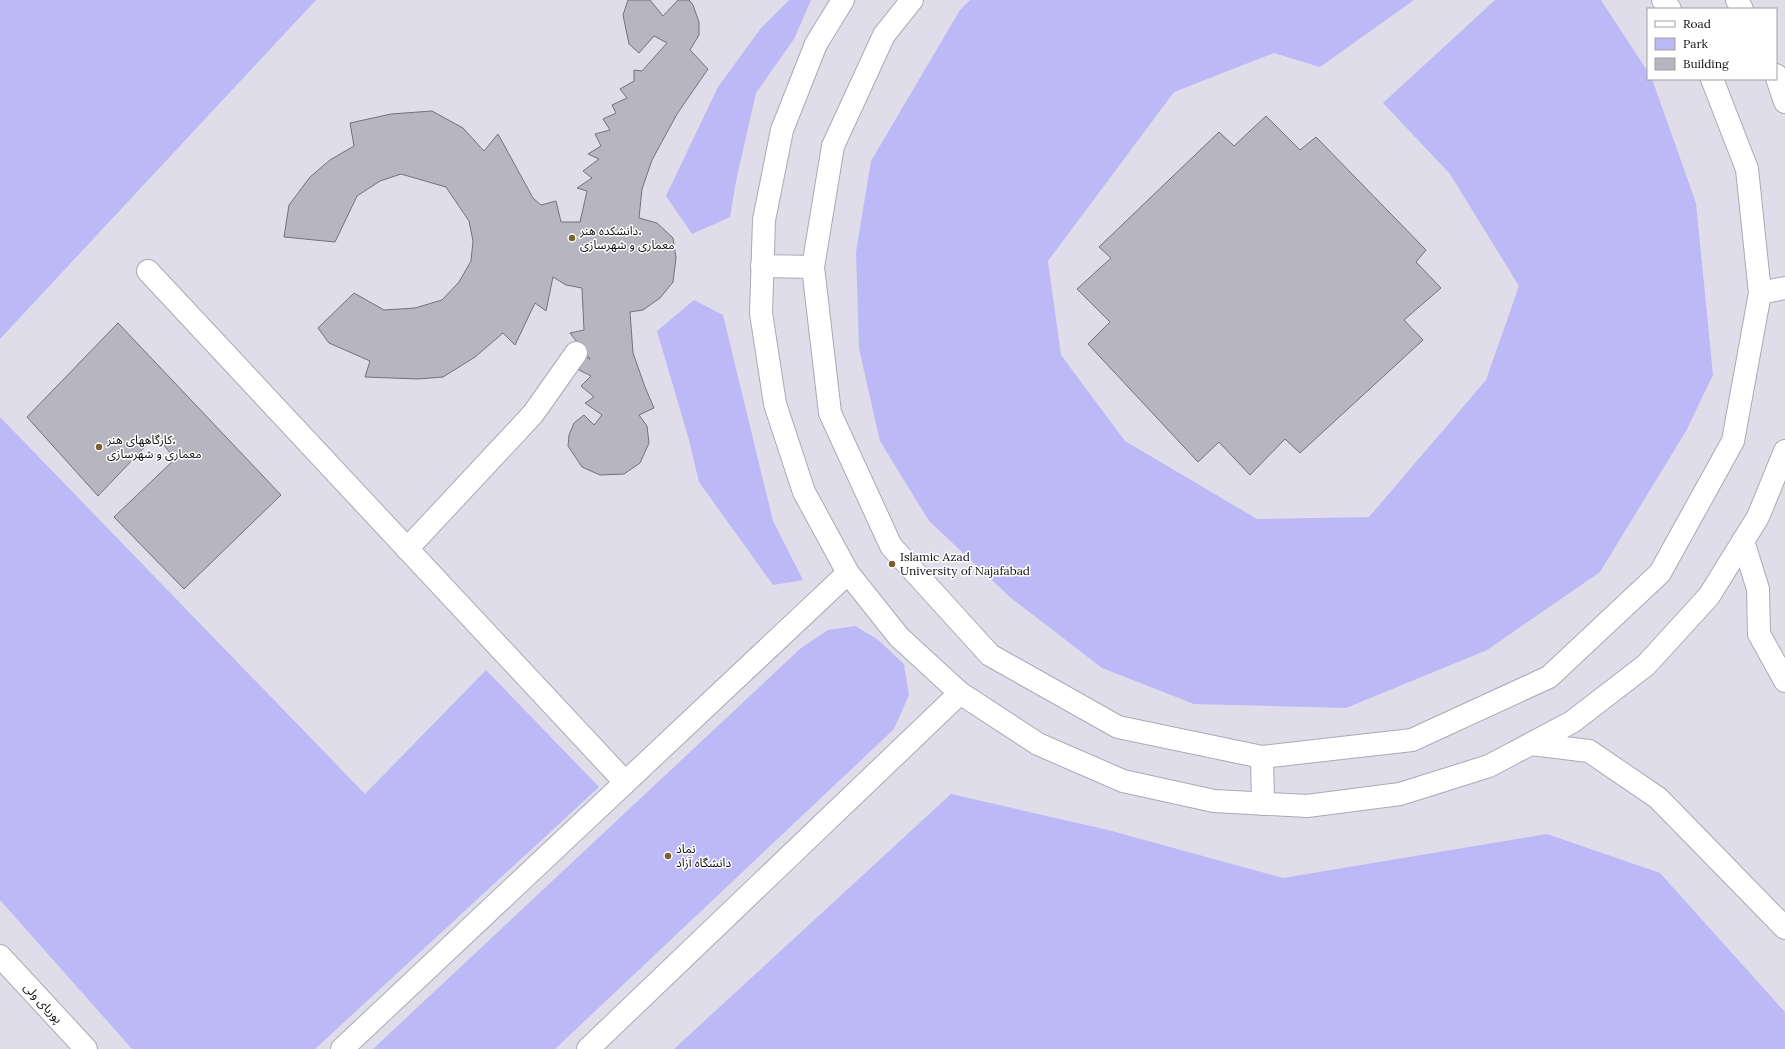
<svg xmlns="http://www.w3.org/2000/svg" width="1785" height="1049" font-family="Lora,'Noto Sans Arabic',serif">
<rect width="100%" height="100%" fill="#dedde9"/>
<g fill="#bdb9f6">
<polygon points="0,0 316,0 0,339"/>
<polygon points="789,0 811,0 794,39 756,93 736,181 730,217 692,234 666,196 718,87 761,28"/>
<polygon points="970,0 1414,0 1320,67 1274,53 1174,92 1048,261 1061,355 1125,441 1257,519 1369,517 1486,380 1519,286 1450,174 1383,103 1495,0 1601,0 1648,72 1648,79 1652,79 1696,203 1713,375 1686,431 1600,572 1487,650 1346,708 1194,704 1102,668 1011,598 929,521 880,441 859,349 856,252 871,161 960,10"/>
<polygon points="694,300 723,315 773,521 803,580 773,585 699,482 689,440 657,331"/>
<polygon points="0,417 365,794 486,670 599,787 315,1049 132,1049 0,900"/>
<polygon points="855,626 877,639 904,664 909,695 894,729 555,1049 373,1049 801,648 828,630"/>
<polygon points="951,794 1108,830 1283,878 1547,834 1660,873 1785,1012 1785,1049 674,1049"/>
</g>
<g fill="#b6b5c0" stroke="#73727c">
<polygon points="628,0 650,0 663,16 678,0 689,0 693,5 699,22 699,35 690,50 708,69 677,114 652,160 642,189 639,218 657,223 673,238 676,258 673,282 660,298 643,310 630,312 633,353 645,387 654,408 639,415 647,426 649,443 640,463 624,474 600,475 582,467 568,446 569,435 574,423 584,415 594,425 602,415 585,403 594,397 581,386 591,376 579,370 576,353 590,359 570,333 584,330 582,288 566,285 553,277 546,311 535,303 515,345 503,333 475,357 443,377 418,379 365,377 370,361 329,343 318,328 354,293 384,310 415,308 442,300 459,282 471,261 473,241 469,221 446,187 401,174 380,181 357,196 335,242 284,237 289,205 310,177 330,160 354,146 350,123 391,114 432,111 463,128 484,151 498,134 533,198 541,205 556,201 561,222 580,222 587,191 577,188 592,178 583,171 599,159 588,154 601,146 595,134 610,130 603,119 616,113 612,105 627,98 620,89 634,81 634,70 642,71 667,43 654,36 639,53 629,44 623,15"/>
<polygon points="1266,116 1300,150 1316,137 1426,250 1416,262 1441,288 1404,320 1423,340 1300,453 1285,439 1250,475 1219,442 1198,462 1088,344 1110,322 1077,289 1111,258 1099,247 1219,132 1234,146"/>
<polygon points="118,323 281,495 184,589 114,517 175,459 156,435 98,496 27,417"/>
</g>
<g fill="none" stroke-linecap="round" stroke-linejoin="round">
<defs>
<g id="minor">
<polyline points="843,0 816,44 782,130 764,220 761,313 775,404 804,492 848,573 899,637 960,693 1038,744 1123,781 1214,801 1307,806 1400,794 1489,766 1572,722 1646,665 1709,596 1758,517 1785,451"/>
<polyline points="912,0 884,35 833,146 813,267 830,413 891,546 990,655 1118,727 1262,757 1412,740 1549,677 1660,573 1733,441 1760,293 1747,169 1712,79"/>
<polyline points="1663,0 1670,9"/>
<polyline points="1737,0 1742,9"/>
<polyline points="1776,75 1785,102"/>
<polyline points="762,266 813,267"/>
<polyline points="148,271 625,782"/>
<polyline points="1760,293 1785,288"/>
<polyline points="1743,541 1758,589 1759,634 1785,681"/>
<polyline points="407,549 533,414 576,353"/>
<polyline points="1531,744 1589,751 1658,798 1785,928"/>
<polyline points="1262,757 1263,804"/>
<polyline points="0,956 86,1049"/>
<polyline points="342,1049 848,573"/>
<polyline points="588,1049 960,693"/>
</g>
</defs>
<use href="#minor" stroke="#aaaab5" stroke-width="24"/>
<use href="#minor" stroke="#fff" stroke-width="22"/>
</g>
<g fill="#7c6033" stroke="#fff" stroke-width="1.5">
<circle cx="572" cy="238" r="4"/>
<circle cx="99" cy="447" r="4"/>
<circle cx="892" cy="564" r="4"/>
<circle cx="668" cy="856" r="4"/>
</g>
<g text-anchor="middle" stroke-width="3" stroke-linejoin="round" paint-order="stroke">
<g font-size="12" fill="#0e0e11" stroke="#fff" text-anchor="start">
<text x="580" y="235">دانشکده هنر،<tspan x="580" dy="14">معماری و شهرسازی</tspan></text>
<text x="107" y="444">کارگاههای هنر،<tspan x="107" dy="14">معماری و شهرسازی</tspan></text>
<text x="900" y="561">Islamic Azad<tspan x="900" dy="14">University of Najafabad</tspan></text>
<text x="676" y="853">نماد<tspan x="676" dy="14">دانشگاه آزاد</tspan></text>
</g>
<g font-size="12" fill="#0e0e11" stroke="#fff">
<text transform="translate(43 1003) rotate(47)" y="4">پوریای ولی</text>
</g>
</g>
<rect x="1647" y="8" width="130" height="72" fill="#ffffff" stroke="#9f9fa0"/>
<rect x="1655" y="21" width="20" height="6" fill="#ffffff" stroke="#9f9fa0"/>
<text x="1683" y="28" font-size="12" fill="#0e0e11">Road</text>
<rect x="1655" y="38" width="20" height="12" fill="#bdb9f6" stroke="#9f9fa0"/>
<text x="1683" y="48" font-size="12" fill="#0e0e11">Park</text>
<rect x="1655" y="58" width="20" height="12" fill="#b6b5c0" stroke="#9f9fa0"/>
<text x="1683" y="68" font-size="12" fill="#0e0e11">Building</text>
</svg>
